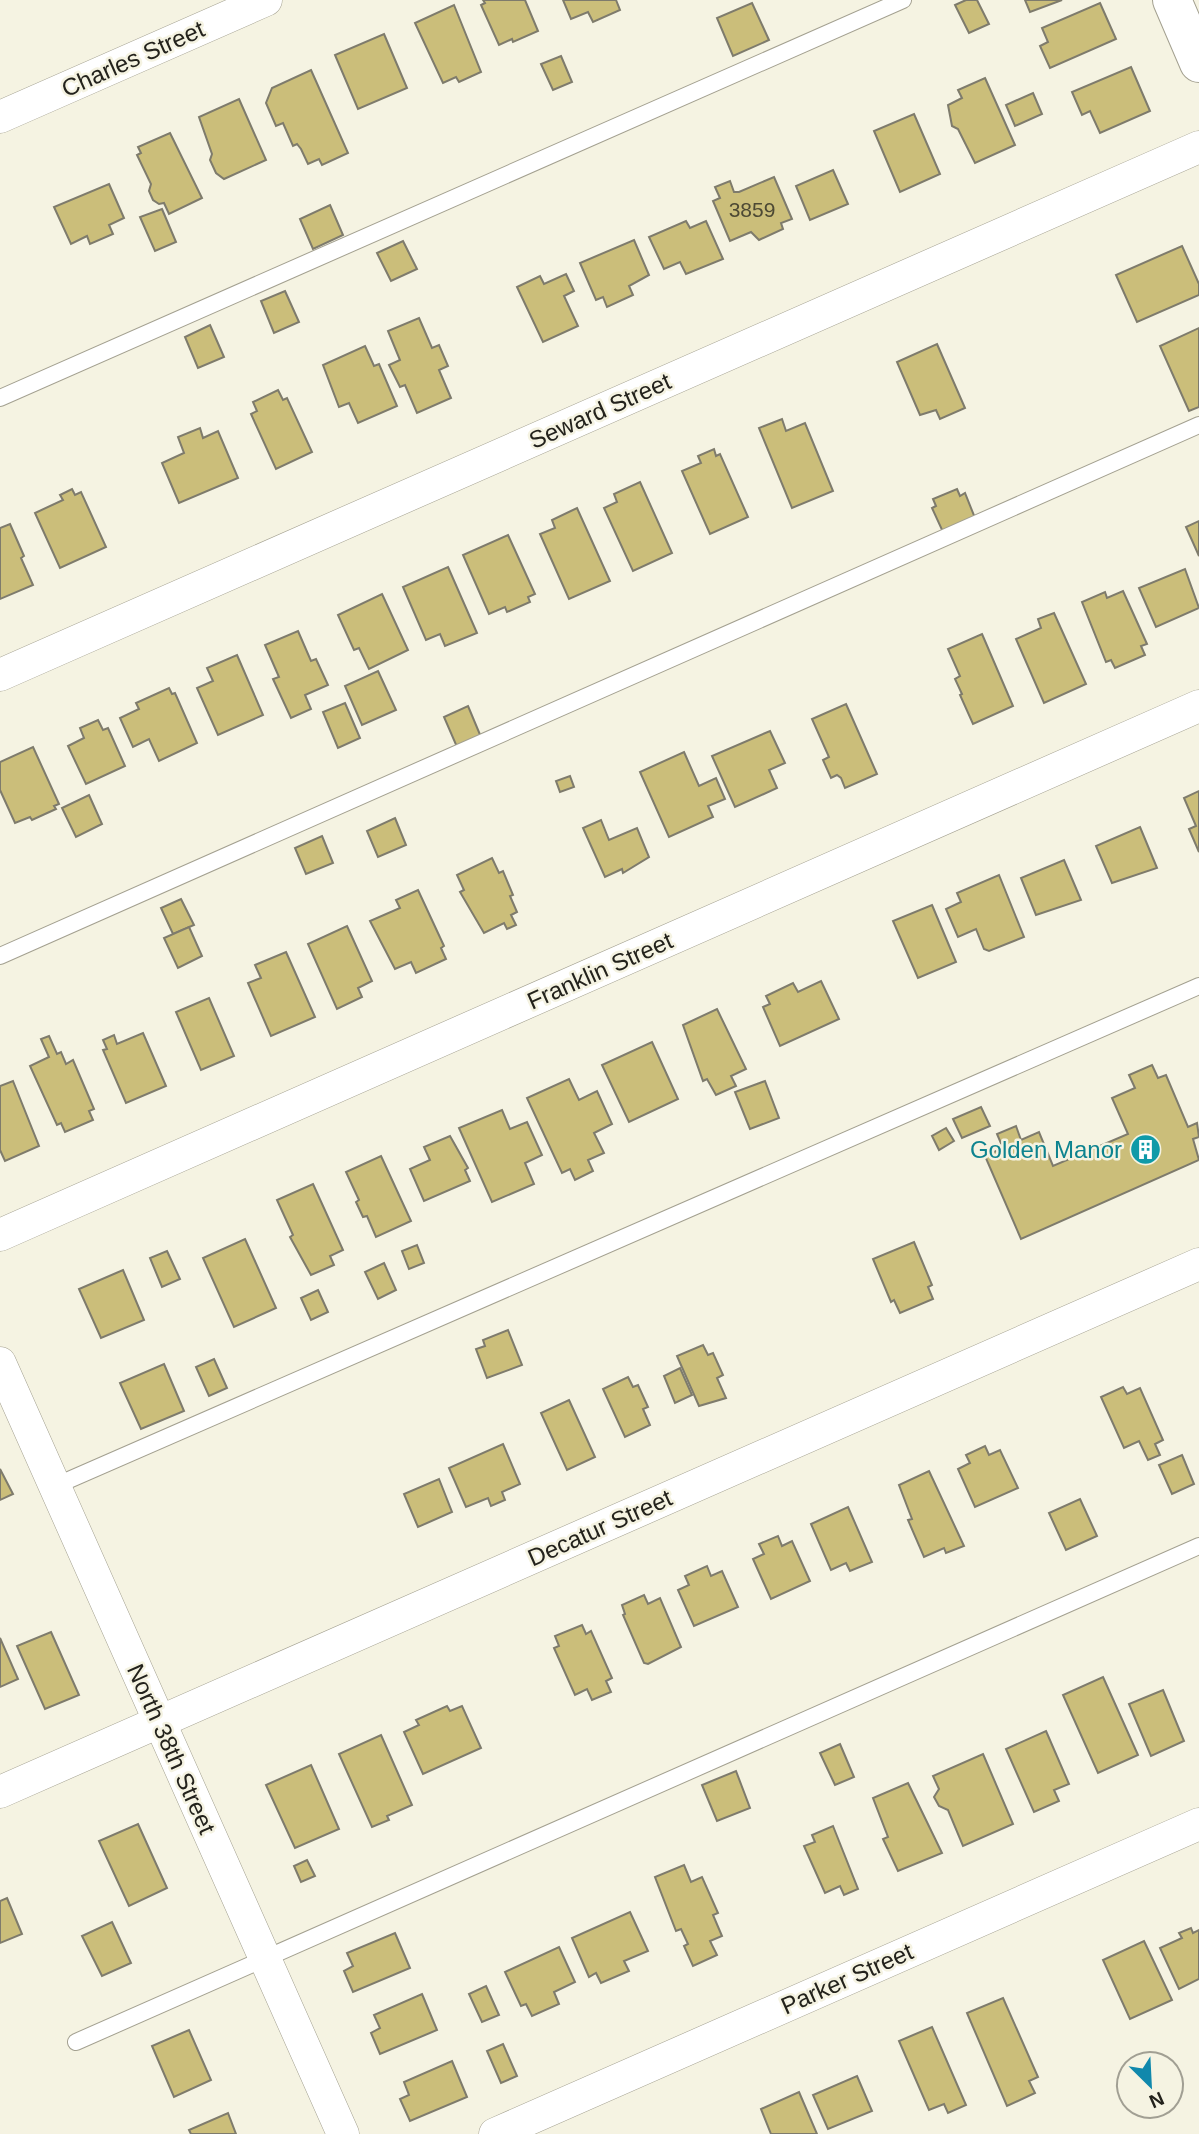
<svg xmlns="http://www.w3.org/2000/svg" width="1199" height="2134" font-family="Helvetica,sans-serif">
<rect width="100%" height="100%" fill="#f5f3e2"/>
<g fill="#cbbe7a" stroke="#7e7b6c" stroke-width="2">
<polygon points="483,0 525,0 538,31 513,42 512,39 499,45 481,5 485,3"/>
<polygon points="563,0 616,0 620,10 593,22 588,12 571,19"/>
<polygon points="966,0 977,0 989,24 969,33 955,5"/>
<polygon points="1025,0 1062,0 1030,12"/>
<polygon points="752,3 769,40 733,56 717,18"/>
<polygon points="1100,3 1116,39 1050,68 1040,46 1048,42 1042,28"/>
<polygon points="454,5 481,72 459,82 456,77 443,83 415,23"/>
<polygon points="384,34 407,88 358,109 335,55"/>
<polygon points="561,56 572,82 553,90 541,64"/>
<polygon points="1131,67 1150,111 1100,133 1090,111 1082,115 1072,92"/>
<polygon points="311,70 348,153 322,165 319,159 308,164 301,149 297,144 293,146 283,123 276,126 266,103 272,88"/>
<polygon points="985,78 1015,145 975,163 958,129 952,126 948,105 962,98 958,90"/>
<polygon points="1033,93 1042,114 1015,126 1006,105"/>
<polygon points="239,99 266,160 224,179 216,173 210,160 212,154 199,117"/>
<polygon points="914,114 940,174 900,192 874,131"/>
<polygon points="170,133 202,198 169,214 164,203 159,204 153,200 149,191 151,184 137,155 141,153 138,147"/>
<polygon points="833,170 848,204 810,220 796,186"/>
<polygon points="774,177 792,219 781,223 783,229 759,240 751,232 730,241 713,201 720,198 715,187 730,181 734,192 739,192"/>
<polygon points="109,184 124,218 109,225 113,234 90,244 87,236 71,244 54,207"/>
<polygon points="330,205 343,235 313,249 300,219"/>
<polygon points="162,209 176,242 155,251 140,217"/>
<polygon points="686,221 690,228 706,221 723,259 686,274 680,262 664,269 649,237"/>
<polygon points="634,240 649,275 629,286 633,295 607,307 603,297 596,300 580,263"/>
<polygon points="403,241 417,269 391,281 377,253"/>
<polygon points="1182,246 1199,284 1199,295 1137,322 1116,275"/>
<polygon points="566,274 574,291 564,296 578,326 543,342 517,287 540,276 544,284"/>
<polygon points="285,291 299,322 274,333 261,301"/>
<polygon points="419,318 432,348 439,345 448,366 439,370 451,398 417,413 405,385 400,387 389,365 400,360 388,331"/>
<polygon points="210,325 224,357 198,368 185,337"/>
<polygon points="1199,328 1199,407 1189,411 1160,346"/>
<polygon points="937,344 965,408 940,419 936,410 920,415 897,362"/>
<polygon points="365,346 374,366 379,364 397,406 358,423 349,403 339,407 323,365"/>
<polygon points="278,390 283,400 287,398 312,452 276,469 251,414 257,411 253,402"/>
<polygon points="782,419 786,431 805,423 833,491 792,508 759,428"/>
<polygon points="200,428 203,438 218,431 238,478 179,503 162,463 184,453 178,437"/>
<polygon points="714,449 716,456 720,454 748,517 710,534 682,471 701,463 698,456"/>
<polygon points="640,482 672,553 633,571 604,508 617,502 614,494"/>
<polygon points="72,489 75,495 81,492 106,547 60,568 35,513 63,500 60,495"/>
<polygon points="957,489 960,496 965,493 975,518 943,532 932,508 936,506 933,499"/>
<polygon points="577,508 610,581 569,599 540,534 555,528 552,520"/>
<polygon points="1199,521 1199,556 1186,527"/>
<polygon points="10,524 24,556 21,558 33,585 0,599 0,528"/>
<polygon points="508,535 535,594 528,597 530,602 507,612 505,607 489,614 463,555"/>
<polygon points="448,567 477,633 445,646 440,634 426,640 403,587"/>
<polygon points="1185,569 1199,608 1156,627 1139,588"/>
<polygon points="1123,591 1147,644 1141,646 1145,655 1115,668 1111,660 1106,662 1082,602 1105,592 1107,598"/>
<polygon points="382,594 408,650 369,669 359,648 354,650 338,615"/>
<polygon points="1054,613 1086,684 1044,703 1016,639 1041,628 1038,619"/>
<polygon points="298,631 311,661 316,659 328,685 305,695 311,709 291,718 273,679 279,677 265,645"/>
<polygon points="982,634 1013,706 973,724 960,695 962,694 955,679 960,676 948,649"/>
<polygon points="237,655 263,715 218,735 197,688 213,681 207,668"/>
<polygon points="378,671 396,710 362,725 345,686"/>
<polygon points="169,688 172,694 175,693 197,743 159,761 149,739 133,747 120,718 139,709 136,703"/>
<polygon points="345,703 360,738 338,748 323,712"/>
<polygon points="846,704 877,774 845,788 841,778 837,775 831,778 823,760 829,757 812,719"/>
<polygon points="468,706 481,737 457,747 444,717"/>
<polygon points="98,720 103,730 108,728 125,766 86,784 68,746 84,738 80,728"/>
<polygon points="770,731 785,763 769,770 777,788 735,807 712,756"/>
<polygon points="33,747 59,804 54,806 56,809 32,820 30,817 15,823 0,790 0,762"/>
<polygon points="684,752 699,786 716,778 725,799 708,806 713,817 669,837 640,772"/>
<polygon points="570,776 574,787 560,792 556,781"/>
<polygon points="1199,791 1199,852 1189,829 1196,826 1184,798"/>
<polygon points="89,795 102,824 76,837 62,808"/>
<polygon points="395,818 406,845 378,857 367,831"/>
<polygon points="601,820 609,840 637,828 649,857 623,873 622,869 605,877 583,828"/>
<polygon points="1140,827 1157,868 1112,883 1096,846"/>
<polygon points="322,836 333,863 306,874 295,848"/>
<polygon points="492,858 499,873 503,871 513,895 510,896 517,912 511,915 516,925 507,929 504,923 484,933 460,892 464,890 457,875"/>
<polygon points="1064,860 1081,900 1036,915 1021,878"/>
<polygon points="999,875 1024,937 989,951 984,949 976,929 958,937 946,909 961,902 957,893"/>
<polygon points="418,890 444,946 441,948 446,959 416,973 411,962 395,969 370,921 400,908 396,900"/>
<polygon points="181,899 194,925 173,934 161,908"/>
<polygon points="932,905 956,962 918,978 893,921"/>
<polygon points="347,926 372,981 358,988 362,997 337,1009 308,944"/>
<polygon points="189,927 202,956 178,968 164,938"/>
<polygon points="286,952 315,1017 271,1036 248,983 261,978 255,965"/>
<polygon points="821,981 839,1019 780,1046 763,1007 770,1004 766,996 793,983 798,992"/>
<polygon points="209,998 234,1056 201,1070 176,1012"/>
<polygon points="717,1009 746,1069 731,1076 736,1086 716,1095 707,1079 703,1081 683,1025"/>
<polygon points="143,1033 166,1086 126,1103 103,1050 107,1049 103,1040 114,1035 117,1044"/>
<polygon points="49,1036 57,1054 61,1052 66,1064 73,1060 94,1109 89,1111 93,1120 65,1132 61,1123 57,1125 30,1066 49,1057 41,1039"/>
<polygon points="652,1042 678,1099 629,1122 602,1065"/>
<polygon points="1152,1065 1158,1078 1166,1075 1188,1127 1197,1123 1199,1137 1193,1139 1199,1160 1021,1239 985,1156 1003,1148 997,1134 1016,1126 1021,1140 1039,1132 1053,1166 1128,1134 1112,1098 1135,1088 1129,1075"/>
<polygon points="569,1079 579,1100 597,1091 612,1124 594,1133 604,1153 588,1160 593,1171 575,1180 570,1169 562,1173 527,1098"/>
<polygon points="13,1081 39,1146 5,1161 0,1150 0,1086"/>
<polygon points="765,1081 779,1118 750,1129 735,1092"/>
<polygon points="981,1107 990,1126 962,1138 953,1119"/>
<polygon points="502,1110 510,1129 527,1122 542,1155 525,1163 534,1184 492,1202 459,1128"/>
<polygon points="946,1128 954,1141 939,1150 932,1136"/>
<polygon points="450,1136 468,1168 465,1170 470,1181 424,1201 410,1169 430,1160 424,1147"/>
<polygon points="381,1156 411,1221 376,1237 367,1216 363,1217 356,1202 359,1200 346,1172"/>
<polygon points="313,1184 343,1250 330,1256 334,1265 311,1275 290,1237 293,1235 277,1200"/>
<polygon points="245,1239 276,1308 234,1327 203,1258"/>
<polygon points="914,1242 932,1285 928,1287 933,1299 900,1313 894,1300 891,1302 873,1259"/>
<polygon points="417,1245 424,1263 409,1269 402,1251"/>
<polygon points="167,1251 180,1279 162,1287 150,1258"/>
<polygon points="384,1263 396,1290 378,1299 365,1272"/>
<polygon points="123,1270 144,1320 101,1338 79,1289"/>
<polygon points="318,1290 328,1312 311,1320 301,1298"/>
<polygon points="508,1330 522,1365 487,1378 476,1349 485,1346 483,1340"/>
<polygon points="703,1345 708,1355 713,1353 723,1375 717,1378 726,1398 699,1406 677,1356"/>
<polygon points="214,1359 227,1388 209,1396 196,1367"/>
<polygon points="164,1364 184,1411 141,1429 120,1383"/>
<polygon points="680,1368 692,1395 675,1403 664,1376"/>
<polygon points="628,1377 633,1387 638,1385 648,1407 643,1409 650,1425 625,1437 603,1389"/>
<polygon points="1123,1387 1127,1394 1140,1388 1163,1440 1155,1444 1160,1455 1148,1460 1139,1441 1124,1448 1101,1397"/>
<polygon points="569,1400 595,1457 567,1470 541,1413"/>
<polygon points="503,1444 520,1484 502,1492 505,1500 491,1506 488,1498 466,1507 449,1468"/>
<polygon points="985,1446 989,1455 1000,1450 1018,1488 975,1507 958,1469 970,1463 966,1455"/>
<polygon points="1182,1455 1194,1484 1172,1494 1159,1465"/>
<polygon points="0,1469 13,1494 0,1500"/>
<polygon points="929,1471 964,1546 946,1553 944,1548 924,1557 908,1520 912,1519 899,1485"/>
<polygon points="439,1479 452,1512 418,1527 404,1494"/>
<polygon points="1080,1499 1097,1536 1066,1550 1049,1513"/>
<polygon points="848,1507 872,1562 850,1571 846,1563 831,1570 811,1524"/>
<polygon points="778,1536 782,1546 792,1541 810,1581 771,1599 753,1559 764,1554 759,1544"/>
<polygon points="707,1566 711,1576 722,1571 738,1607 694,1626 678,1590 689,1585 685,1576"/>
<polygon points="644,1595 648,1604 660,1598 681,1647 648,1664 644,1663 623,1615 625,1614 622,1605"/>
<polygon points="582,1625 586,1634 591,1631 612,1678 606,1681 611,1692 592,1700 587,1689 575,1695 554,1648 559,1646 555,1636"/>
<polygon points="51,1632 79,1695 45,1709 17,1646"/>
<polygon points="0,1638 18,1679 0,1687"/>
<polygon points="1103,1677 1138,1755 1098,1773 1063,1695"/>
<polygon points="1163,1690 1184,1741 1151,1756 1129,1704"/>
<polygon points="447,1706 450,1711 462,1706 481,1748 423,1774 404,1732 419,1725 416,1720"/>
<polygon points="1046,1731 1069,1784 1054,1790 1059,1801 1034,1812 1006,1749"/>
<polygon points="381,1735 412,1805 387,1816 389,1820 372,1827 339,1754"/>
<polygon points="840,1744 854,1777 835,1785 820,1753"/>
<polygon points="983,1754 1013,1824 963,1846 948,1810 939,1806 934,1797 939,1789 933,1776"/>
<polygon points="311,1765 339,1829 295,1848 266,1785"/>
<polygon points="736,1771 750,1808 717,1821 702,1785"/>
<polygon points="908,1783 942,1853 898,1871 883,1839 888,1837 873,1798"/>
<polygon points="138,1824 167,1888 129,1906 99,1841"/>
<polygon points="833,1826 858,1889 844,1895 840,1886 825,1893 804,1846 815,1842 812,1835"/>
<polygon points="307,1860 315,1876 301,1882 294,1866"/>
<polygon points="684,1865 691,1882 702,1877 718,1913 713,1915 722,1936 710,1941 717,1955 693,1966 684,1946 688,1944 681,1929 676,1931 655,1877"/>
<polygon points="7,1898 22,1934 0,1943 0,1901"/>
<polygon points="630,1912 648,1951 624,1961 629,1971 601,1983 596,1973 589,1977 572,1938"/>
<polygon points="112,1922 131,1963 102,1976 82,1936"/>
<polygon points="1191,1928 1193,1933 1199,1930 1199,1979 1179,1989 1160,1948 1182,1938 1179,1933"/>
<polygon points="395,1933 410,1968 353,1992 344,1971 353,1966 347,1953"/>
<polygon points="1144,1941 1172,2000 1130,2019 1103,1960"/>
<polygon points="559,1947 575,1982 554,1992 559,2004 532,2016 526,2004 521,2006 505,1972"/>
<polygon points="486,1986 499,2015 482,2022 469,1994"/>
<polygon points="422,1994 437,2030 380,2054 371,2033 380,2028 374,2015"/>
<polygon points="1003,1998 1038,2077 1029,2081 1035,2093 1007,2106 967,2013"/>
<polygon points="932,2027 966,2105 948,2113 944,2104 929,2110 899,2041"/>
<polygon points="189,2030 211,2080 174,2097 152,2046"/>
<polygon points="503,2044 517,2076 501,2083 487,2051"/>
<polygon points="452,2061 467,2097 410,2121 400,2099 409,2095 404,2082"/>
<polygon points="857,2076 872,2111 828,2129 813,2095"/>
<polygon points="799,2092 817,2134 771,2134 761,2109"/>
<polygon points="228,2113 236,2134 191,2134 189,2130"/>
</g>
<g fill="none" stroke-linecap="round" stroke-linejoin="round">
<defs>
<g id="service">
<polyline points="0,398 903,0"/>
<polyline points="0,956 1199,425"/>
<polyline points="55,1486 1199,986"/>
<polyline points="76,2042 1199,1546"/>
</g>
<g id="minor">
<polyline points="0,117 266,0"/>
<polyline points="0,675 1199,147"/>
<polyline points="0,1235 1199,706"/>
<polyline points="0,1363 343,2134"/>
<polyline points="0,1792 1199,1264"/>
<polyline points="495,2134 1199,1824"/>
</g>
<polyline id="tertiary" points="1172,0 1199,63"/>
</defs>
<use href="#service" stroke="#a3a090" stroke-width="18"/>
<use href="#minor" stroke="#a3a090" stroke-width="33"/>
<use href="#tertiary" stroke="#a3a090" stroke-width="40"/>
<use href="#service" stroke="#fff" stroke-width="16"/>
<use href="#minor" stroke="#fff" stroke-width="32"/>
<use href="#tertiary" stroke="#fff" stroke-width="38"/>
</g>
<defs>
<symbol id="building-disc" viewBox="-11 -11 22 22"><circle r="9.5" fill="#0f9aa8" stroke="#f5f3e2"/><path d="M-4-6H4V6H1V3H-1V6H-4ZM-2.5-4.3h1.7v1.8h-1.7ZM.8-4.3h1.7v1.8H.8ZM-2.5-1h1.7V.8h-1.7ZM.8-1h1.7V.8H.8Z" fill="#fff"/></symbol>
</defs>
<g fill-rule="evenodd">
<use href="#building-disc" x="1128" y="1132" width="35" height="35"/>
</g>
<g text-anchor="middle" stroke-width="5" stroke-linejoin="round" paint-order="stroke">
<g font-size="21" fill="#4d4934">
<text x="752" y="217">3859</text>
</g>
<g font-size="24" fill="#23221c" stroke="#f5f3e2">
<text transform="translate(133 59) rotate(-24)" y="8">Charles Street</text>
<text transform="translate(600 411) rotate(-24)" y="8">Seward Street</text>
<text transform="translate(600 971) rotate(-24)" y="8">Franklin Street</text>
<text transform="translate(600 1528) rotate(-24)" y="8">Decatur Street</text>
<text transform="translate(171 1749) rotate(66)" y="8">North 38th Street</text>
<text transform="translate(847 1979) rotate(-24)" y="8">Parker Street</text>
</g>
<g font-size="24" fill="#0d838f" stroke="#f5f3e2" text-anchor="end">
<text x="1122" y="1158">Golden Manor</text>
</g>
</g>
<g transform="translate(1150 2085) rotate(156)"><circle r="33" fill="#f5f3e2" stroke="#a19f93" stroke-width="2"/>
<path d="M0-5L12 26L0 18L-12 26Z" fill="#1088ac"/>
<text y="-10" font-size="19" font-weight="bold" text-anchor="middle" fill="#23221c">N</text>
</g>
</svg>
